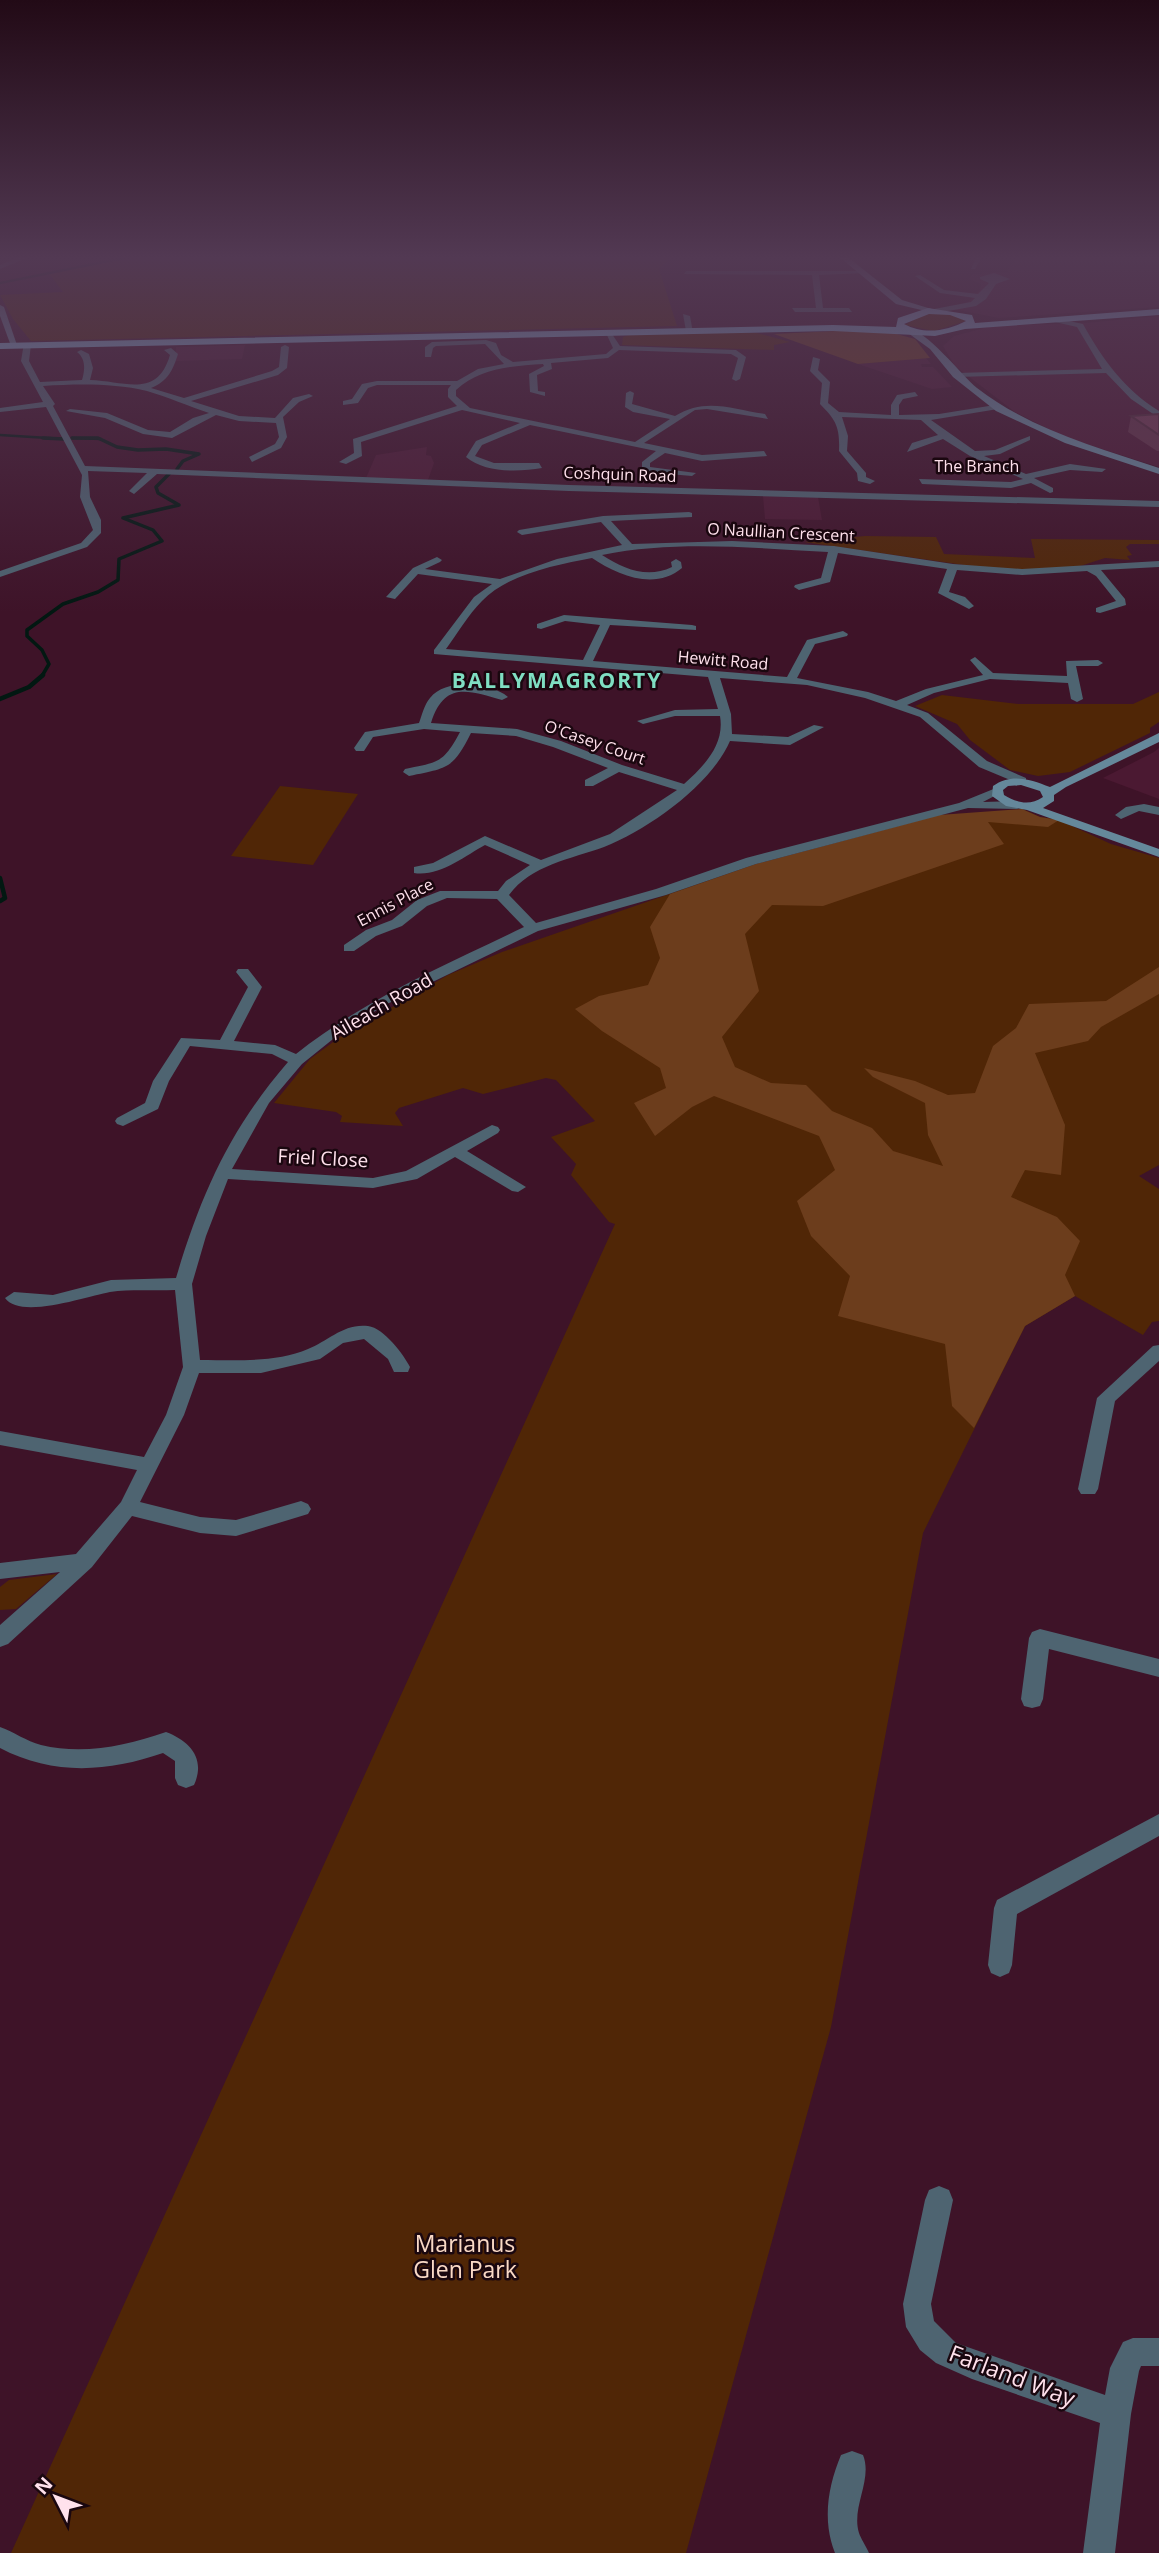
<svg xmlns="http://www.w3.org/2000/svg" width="1159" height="2553" font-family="'Open Sans',sans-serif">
<rect width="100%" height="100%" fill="#3e1328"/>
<g fill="#4b1932">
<polygon points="1017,255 1159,255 1159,307 999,318 947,308 968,302 980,290 981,284 969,279 973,274 1007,272"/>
<polygon points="1159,316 1159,467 1064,437 1015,412 955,366 943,346 954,336 992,326 1085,323"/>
<polygon points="245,345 242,359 176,361 176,347"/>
<polygon points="926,358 931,364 921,364 922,367 933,367 952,387 932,389 858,364"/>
<polygon points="427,447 426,455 431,456 434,463 428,480 366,478 376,455"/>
<polygon points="763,496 818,497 822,520 765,519"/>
<polygon points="1159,748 1159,799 1103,778 1154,752"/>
</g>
<g fill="#502606">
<polygon points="152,255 673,255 659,269 677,326 31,341 13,319 0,295 63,292 48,272"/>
<polygon points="944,312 966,321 934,331 905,325 924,314"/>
<polygon points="722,332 757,333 790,342 774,345 774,350 622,345 623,337 629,335"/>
<polygon points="865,536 936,537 944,554 1035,558 1031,539 1159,540 1159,544 1130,544 1126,547 1132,555 1127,556 1130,560 1105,558 1074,568 1034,571 978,567 804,542"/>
<polygon points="1159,692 1159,722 1150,728 1150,733 1070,772 1038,776 1010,770 970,740 957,724 915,706 942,695 1019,704 1133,704"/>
<polygon points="280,786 358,794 313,865 231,856"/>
<polygon points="1022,809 1040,817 1059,820 1111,844 1159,858 1159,1165 1139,1176 1159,1189 1159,1321 1152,1322 1143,1335 1075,1296 1025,1326 923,1533 831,2027 686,2553 11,2553 615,1224 609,1222 571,1175 576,1164 551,1137 595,1121 556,1080 546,1078 483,1094 463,1088 399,1108 395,1113 403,1126 340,1122 342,1116 336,1112 274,1103 310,1059 340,1037 448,975 502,952 756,864"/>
<polygon points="57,1574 16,1609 0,1610 0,1587 9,1580"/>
</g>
<g fill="#6c3d1c">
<polygon points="878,329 915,339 930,358 858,364 774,334"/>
<polygon points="1022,809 1040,817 1059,820 1048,827 988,822 1004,844 823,906 772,905 745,934 759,991 722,1037 735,1067 771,1083 806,1085 832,1111 872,1128 893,1151 943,1166 928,1135 925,1103 873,1077 864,1068 915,1081 948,1095 975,1093 993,1046 1016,1028 1029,1004 1106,1001 1159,967 1159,994 1101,1027 1088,1041 1035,1053 1065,1125 1061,1175 1025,1170 1011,1197 1057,1217 1080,1241 1065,1275 1075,1296 1025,1326 974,1428 952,1406 945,1344 838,1316 850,1276 811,1236 797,1201 835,1170 819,1136 714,1096 692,1107 655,1136 634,1103 666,1088 660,1068 602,1031 575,1009 599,996 648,985 660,958 650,927 670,894 756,864 939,815"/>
</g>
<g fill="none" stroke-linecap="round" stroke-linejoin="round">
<g stroke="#021812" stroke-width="2.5">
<polyline points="0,283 138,255"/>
<polyline points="0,435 64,439"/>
<polyline points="72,438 101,439"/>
</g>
<g stroke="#021812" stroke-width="3.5">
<polyline points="43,438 64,439"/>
<polyline points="72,438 98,438 117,447 138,450 166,449 199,454 183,461 177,469"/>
<polyline points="42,676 49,664 42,650 27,636 27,630 63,604 98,592 118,580 119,559 162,541 153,530 123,518 179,505 158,493 156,487 169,474"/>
</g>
<g stroke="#021812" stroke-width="4.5">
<polyline points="0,699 29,687 43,675"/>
<polyline points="0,878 5,898 0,901"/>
</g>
<g fill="#4e6471" fill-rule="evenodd">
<polygon points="24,255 34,255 0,269 0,265"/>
<polygon points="977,255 983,255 975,269 971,269"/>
<polygon points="686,271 862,271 865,273 819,275 823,308 849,308 852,312 795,312 792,308 816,308 812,275 684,274"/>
<polygon points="994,273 1010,279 996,284 986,299 976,306 937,313 934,309 971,302 975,298 940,293 915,276 920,275 944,290 978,294 989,283 980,279 980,277"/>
<polygon points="683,314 690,316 693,333 686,331"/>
<path d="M1055,318L1083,324C1103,360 1124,389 1159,411V418L1131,399L1106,373L956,377L952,375L956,373L1102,369L1077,327L1055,322Z"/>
<path d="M610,331L620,346L736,350L746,357L740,379L736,381L732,379L738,358L731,354L619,350L608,358L551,363L552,369L537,375L538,391L545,392V396L530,392L529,374L544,366L543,364C512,366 480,368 456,390V396L470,408L635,442L670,419L633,412L625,407L626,393L630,391L634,393L632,404L675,416C705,397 732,409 765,414L768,419L707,409L695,410L644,443L702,455L764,451L767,456L702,461L665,453L650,463V467L696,473L692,476L646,472L642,469V462L656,451L530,425L482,445L475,456L494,463H539L542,468C518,472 485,473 466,457L476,441L520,423L462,410L361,442L362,456L346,464L339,462L354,453L353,439L457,406L448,397V389L451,385H377L368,388L358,403L343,405V401L352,399L362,384L377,381H457L478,369L504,364L485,344L436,346L433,348L431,357H425V347L432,342L486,340L496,343L501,355L513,362L606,354L613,348L606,333Z"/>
<path d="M24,343L31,345L29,361L40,382L82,380C85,370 86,359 77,352L81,350L89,354L93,368L90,380C125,381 157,399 170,355L164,350L171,348L178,354C173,370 168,381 151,388L184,398L272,371L279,367L281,347L285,345L289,347L287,368L278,375L191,401L239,416L275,418L293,398L309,394L313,396L299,402L283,417L287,437L281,448L252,462L249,457L275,444L279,437L276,423L239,421L216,415L172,438L143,434L105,418L66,411L70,409L107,413L148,430L170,432L193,418L209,413C188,406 168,397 147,391C113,383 77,384 43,386L55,404L53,406L85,466L569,485L1159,501V507L569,491L157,474L134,494L129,491L147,473L88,471L90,497L101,520V533L87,547L0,577V571L81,543L93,530L80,497L82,475L46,407L0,412V408L43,402L21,361Z"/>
<path d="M813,357L820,359L818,370L830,382L828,403L839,412L891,415V405L897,395L915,392L918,396L903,399L899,405V415L939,414L995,405L998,409L931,420L975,451L995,450L1030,436V440L1000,454L984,456L1026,474L1070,464L1106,469L1102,472L1070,470L1034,478L1053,488V492L1050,493L1031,483L1011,488L922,484L919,479L1011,482L1023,479L970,456L943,439L907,452L912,443L938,435L921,420L842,417L848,436L847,451L866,473V477L875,481L870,484L858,481L857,473L839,451C840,427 836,420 820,404L822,383L810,371Z"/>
<path d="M689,512L692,513V517L611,521L632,544L732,541L834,546L953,564L1022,569L1159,561V567L1101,570L1125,599L1126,605L1100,613L1096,612V608L1116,601L1096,576L1087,571L1022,575L957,570L949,592L965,597L974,606L969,609L938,593L947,569L838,553L830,582L799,590L794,587L795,585L821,578L828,552C754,548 675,540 602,555C624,569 647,579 672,567L671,562L676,559L681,562L682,568C655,591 617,575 592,558C556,565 508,574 482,601C468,615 457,634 446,649L583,660L600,625L565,621L541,629L537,628V624L564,615L692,625L696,626V630L610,625L593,661L787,677L807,640L843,631L848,634L847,636L815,644L797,678L868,692L896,701L926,689L983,675L970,660L975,657L993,673L1067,676L1066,661L1098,660L1103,663L1098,666H1076L1083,699L1077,702L1071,699L1068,683L990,679L934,693L907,705L928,713L987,761L1026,778V784L1022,785L979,767L920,717L865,698L807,685L720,678L731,714L732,734L788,737L814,725L824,727L790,745L730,741C711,785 649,829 604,847C571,859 531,865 509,895L536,923L656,889L746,858L959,803L996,788L1002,792L983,802L1017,801L1023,805L1017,809L968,808L756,864L666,895L538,931L385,1005L343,1031L302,1064L269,1103L232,1169L373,1178L406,1171L492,1125L498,1127L500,1130L498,1133L467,1151L526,1187L518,1192L512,1191L455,1157L417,1179L373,1188L228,1179L206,1236L192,1284L200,1360C235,1360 276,1363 308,1349C328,1341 344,1323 368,1326C384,1328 404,1355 410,1367L408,1372H394L388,1359L364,1339L343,1343L320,1359L261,1373H199L184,1415L140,1502L200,1517L236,1520L301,1501L308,1504L311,1509L308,1514L236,1536L200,1533L132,1516L92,1567L8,1644L0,1647V1625L60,1572L0,1579V1563L76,1554L121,1502L137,1470L0,1445V1431L144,1457L166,1415L183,1367L175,1290C154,1291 130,1289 110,1292C88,1296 20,1320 5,1298L14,1292L53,1295L111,1280L176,1278C201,1194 230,1129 288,1062L272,1054L190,1046L169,1081L158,1109L123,1126L117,1124L115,1121L117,1118L145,1103L153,1081L181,1038L220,1040L248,987L236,972L238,969H248L262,987L234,1041L275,1045L296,1054C365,999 445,965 524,927L497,899L447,898L427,906L402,926L376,936L354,951H344V945L366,930L392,920L417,900L440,891H498L506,881L530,865L485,845C465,856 439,877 414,873V867L433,863L485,836L541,860L610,834L677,790L619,772L593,786H585V780L608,768L553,747L516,736L471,733C453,769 448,768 409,776L403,772L405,769C438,762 443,764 460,732L424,729L373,737L364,751H356L354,748L365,732L419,723C422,715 424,705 430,698C446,678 490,682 508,697L502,700C468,690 444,681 431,723L517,729L561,741L622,765L684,784C704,766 725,745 720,716H675L643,724L637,721L675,710L718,709L708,677L434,654V650L474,597L492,584L418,574L395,599L386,597L413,568L437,557L442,560L440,562L425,569L500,579L557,559L622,545L601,522L522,535L517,532L519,530L603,516Z"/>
<polygon points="1144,804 1159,807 1159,815 1139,811 1121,819 1115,815 1126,807"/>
<polygon points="1159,1345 1159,1361 1115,1401 1098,1489 1095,1494 1081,1494 1078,1489 1097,1398 1153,1346"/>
<polygon points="1040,1629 1159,1659 1159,1677 1049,1649 1043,1699 1040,1706 1032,1708 1024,1706 1021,1699 1029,1638 1032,1632"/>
<path d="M0,1727C14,1732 26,1741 41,1745C83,1755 126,1746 166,1732C190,1741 206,1759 194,1785L186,1788L178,1785L175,1778V1761L163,1753C108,1772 53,1776 0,1748Z"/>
<polygon points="1159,1814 1159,1836 1017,1914 1012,1965 1009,1973 1000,1977 991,1973 988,1965 994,1908 997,1900"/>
<polygon points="939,2186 949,2190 953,2200 931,2304 934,2321 956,2343 1105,2395 1110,2368 1123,2342 1133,2338 1159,2338 1159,2366 1141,2366 1139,2371 1131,2414 1115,2553 1083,2553 1100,2423 972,2379 936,2363 920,2350 906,2327 903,2304 925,2200 929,2190"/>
<path d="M852,2451L863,2455C873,2480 851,2507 859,2533C861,2539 866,2546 869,2553H835C822,2521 828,2486 841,2455Z"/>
</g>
<g fill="#65889b" fill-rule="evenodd">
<polygon points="837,255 845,255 902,300 938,311 934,313 896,304"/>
<polygon points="0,305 4,307 18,348 11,346 0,316"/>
<path d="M908,329C926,329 961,375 977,388C1030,429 1096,447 1159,468V474L1065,443L996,411L953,377L930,349L908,333Z"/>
<path d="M1159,733V742L1066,787L1054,795V801L1043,808L1159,849V857L1027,810L1006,806L992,796L993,786C1011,773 1030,779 1050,787ZM1021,785L1040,791L1043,797C1030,806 1017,803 1004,795L1003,790L1008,786Z"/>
</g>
<path fill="#85bcdb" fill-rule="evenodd" d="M928,308L972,315L975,323L1159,309V315L965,329L935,336L833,331L0,349V343L833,325L896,327L898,318ZM929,314L950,315L966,321C947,331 924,335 904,324Z"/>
</g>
<polygon fill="#603247" points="1159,414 1159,451 1157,451 1128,432 1131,416"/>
<polygon fill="#703a52" stroke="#4e2939" stroke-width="2" points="1159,414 1159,435 1131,416"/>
<linearGradient id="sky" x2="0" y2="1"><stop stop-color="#220a16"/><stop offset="0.42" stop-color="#523953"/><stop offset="1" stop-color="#523953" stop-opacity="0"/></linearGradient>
<rect width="1159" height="613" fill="url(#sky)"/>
<g text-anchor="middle" stroke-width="5" stroke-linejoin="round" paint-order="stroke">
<g font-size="16" fill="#ffe1ec" stroke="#1a070f">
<text x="977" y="472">The Branch</text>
<text transform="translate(620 474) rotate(2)" y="6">Coshquin Road</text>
<text transform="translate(781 532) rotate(3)" y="6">O Naullian Crescent</text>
<text transform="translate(723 660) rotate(5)" y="6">Hewitt Road</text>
<text transform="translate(595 742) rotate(19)" y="6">O'Casey Court</text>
<text transform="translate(395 902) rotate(-28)" y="6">Ennis Place</text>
</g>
<g font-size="19" fill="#ffe1ec" stroke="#1a070f">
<text transform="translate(381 1006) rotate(-30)" y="7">Aileach Road</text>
<text transform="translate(323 1158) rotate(3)" y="7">Friel Close</text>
</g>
<g font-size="21" font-weight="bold" letter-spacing="2" fill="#7fdec2" stroke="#1a070f">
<text x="557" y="688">BALLYMAGRORTY</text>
</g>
<g font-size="23" fill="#fad9c6" stroke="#1a070f">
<text x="465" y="2252">Marianus<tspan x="465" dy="26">Glen Park</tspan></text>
</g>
<g font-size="23" fill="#ffe1ec" stroke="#1a070f">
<text transform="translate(1012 2376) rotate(21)" y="8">Farland Way</text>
</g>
</g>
<g transform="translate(56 2497) rotate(312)" stroke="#1a070f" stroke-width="5" paint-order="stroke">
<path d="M0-5L12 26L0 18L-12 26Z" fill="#ffe1ec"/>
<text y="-10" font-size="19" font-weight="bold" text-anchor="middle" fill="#ffe1ec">N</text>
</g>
</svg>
